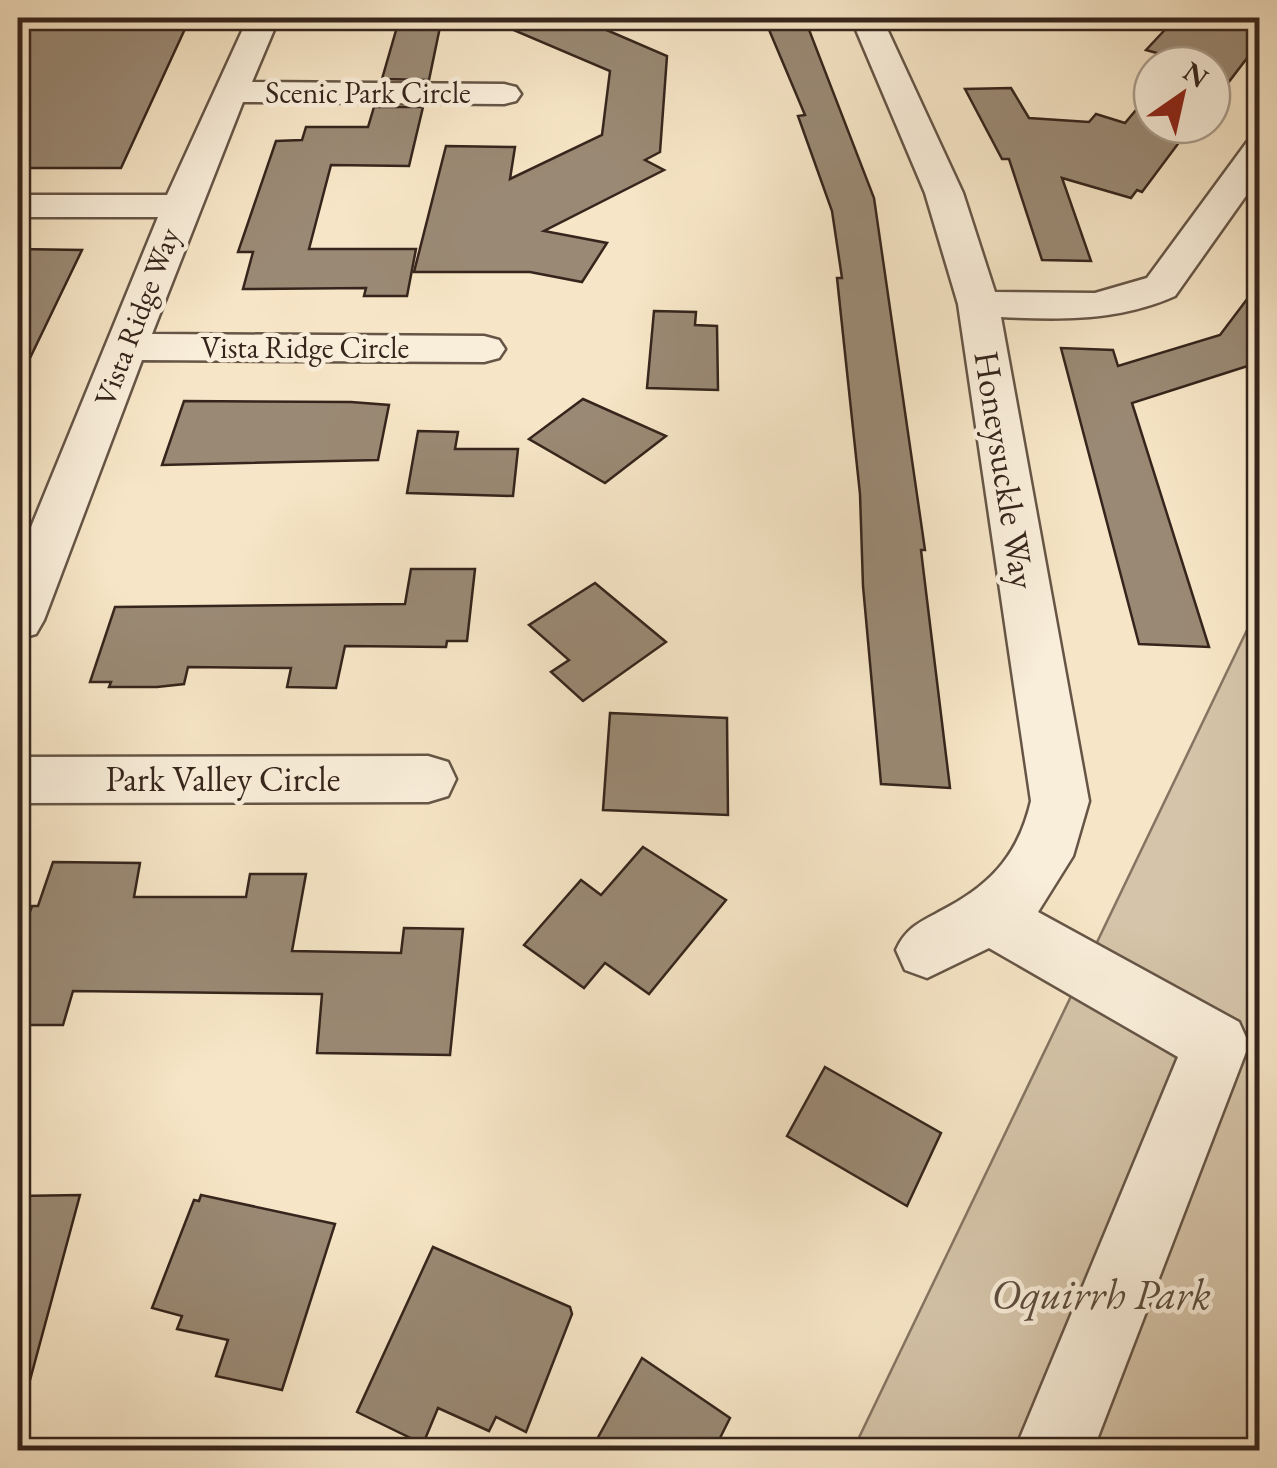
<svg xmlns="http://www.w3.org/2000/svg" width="1277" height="1468" font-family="'EB Garamond',serif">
<rect width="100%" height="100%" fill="#f6e5c6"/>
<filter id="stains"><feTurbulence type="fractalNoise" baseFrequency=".002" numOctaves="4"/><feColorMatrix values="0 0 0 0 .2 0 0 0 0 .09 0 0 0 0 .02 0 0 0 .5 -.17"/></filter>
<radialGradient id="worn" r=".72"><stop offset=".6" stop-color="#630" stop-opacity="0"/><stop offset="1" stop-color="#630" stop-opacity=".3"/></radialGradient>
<polygon fill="#d5c4a9" stroke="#867462" stroke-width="2.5" points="1259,605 1259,1450 853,1450"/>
<g fill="#9a8974" stroke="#36251c" stroke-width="2.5">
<polygon points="190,18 121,168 18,168 18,19"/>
<polygon points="784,18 801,18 808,27 874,198 925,550 921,550 923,567 950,788 881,784 863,586 860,494 837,278 842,278 832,211 798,116 805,115 767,25"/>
<polygon points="1176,18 1260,18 1260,41 1212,104 1212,65 1174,65 1179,59 1146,50"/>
<polygon points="588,22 667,56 660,152 645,160 664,170 544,231 607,243 582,282 530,272 414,272 446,146 515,147 510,179 602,135 610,71 497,23"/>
<polygon points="397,27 440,27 429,80 382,79"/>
<polygon points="1011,88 1029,118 1089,122 1096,114 1125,123 1152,91 1152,125 1192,125 1142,192 1137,190 1131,198 1062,178 1091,261 1042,260 1009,159 1002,159 965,89"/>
<polygon points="374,107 423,107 409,166 331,165 309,249 416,249 407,296 364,296 366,288 243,289 253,252 238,252 276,141 302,140 306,127 368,127"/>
<polygon points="18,249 82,250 18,383"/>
<polygon points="1260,282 1260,362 1132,403 1209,647 1139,644 1061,348 1113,350 1118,366 1220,335"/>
<polygon points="654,311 696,312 695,325 717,326 718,390 647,388"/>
<polygon points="583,399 666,436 605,483 529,439"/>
<polygon points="184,401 351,402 389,405 378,460 162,465"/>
<polygon points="418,431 458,432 455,449 518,449 513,496 407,493"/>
<polygon points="411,569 475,569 467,641 447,641 446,647 345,646 336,688 287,687 291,668 188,667 184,684 157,687 109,687 111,682 90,682 115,607 405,604"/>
<polygon points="595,583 666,642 583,701 551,672 569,660 529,625"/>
<polygon points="610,713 727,718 728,815 603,810"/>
<polygon points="643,847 726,900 649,994 605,963 584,988 524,945 581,880 601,895"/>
<polygon points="53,862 140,863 134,897 246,897 250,874 306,874 292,951 401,953 404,928 463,929 450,1055 317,1053 322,994 73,991 63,1025 18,1025 18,946 32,906 38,906"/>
<polygon points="825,1067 941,1133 907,1206 787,1136"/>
<polygon points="80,1195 30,1380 18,1378 18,1196"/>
<polygon points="201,1195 335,1224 282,1390 216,1376 228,1340 177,1329 182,1316 152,1308 194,1200 199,1201"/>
<polygon points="433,1247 570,1307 572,1314 526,1432 496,1417 489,1431 438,1408 423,1444 357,1412"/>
<polygon points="642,1358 730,1418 714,1450 591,1450"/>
</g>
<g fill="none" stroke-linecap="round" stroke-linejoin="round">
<defs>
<g id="minor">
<polygon points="248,18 279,18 252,82 504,84 516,87 521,94 516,101 504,104 243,102 152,334 484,336 499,340 505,349 499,358 484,362 142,360 44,620 36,634 18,639 18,559 158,217 18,217 18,195 167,195"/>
<path d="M851,18H882L963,193L995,292L1095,293L1147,278L1247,142L1260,139V176L1175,296C1119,321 1061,320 1001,317L1089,801L1073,856L1038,912L1239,1022L1249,1044L1093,1450H1015L1178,1057L989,948L927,978L905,970L896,950C907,925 925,920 948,907C994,882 1019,852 1031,801L958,304L925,193Z"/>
<polygon points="428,756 448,762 456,779 448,796 428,802 18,803 18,757"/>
</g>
</defs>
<use href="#minor" stroke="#665546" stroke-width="5"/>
<use href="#minor" fill="#f9eeda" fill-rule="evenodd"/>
</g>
<g text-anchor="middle" stroke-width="9" stroke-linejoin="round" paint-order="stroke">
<g font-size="30" fill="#36251c" stroke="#f9eeda">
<text x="368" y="103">Scenic Park Circle</text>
<text transform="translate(137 317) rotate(-69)" y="10">Vista Ridge Way</text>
<text x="305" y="358">Vista Ridge Circle</text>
</g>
<g font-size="35" fill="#36251c" stroke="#f9eeda">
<text transform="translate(1005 470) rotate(81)" y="12">Honeysuckle Way</text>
<text x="223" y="791">Park Valley Circle</text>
</g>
<g font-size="42" font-style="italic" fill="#5e4d3f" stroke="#f9eeda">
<text x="1101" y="1309">Oquirrh Park</text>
</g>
</g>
<rect width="1277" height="1468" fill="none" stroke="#f6e5c6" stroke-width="60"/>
<rect x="20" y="20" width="1237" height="1428" fill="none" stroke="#36251c" stroke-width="5"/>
<rect x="30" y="30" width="1217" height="1408" fill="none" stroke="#36251c" stroke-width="2.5"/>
<g transform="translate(1182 95) rotate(34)"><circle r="48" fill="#f9eeda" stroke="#ab9e8e" stroke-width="2.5"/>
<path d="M0-8L18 38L0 25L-18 38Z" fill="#8f2418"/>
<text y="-15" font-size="28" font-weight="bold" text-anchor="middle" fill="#36251c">N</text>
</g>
<rect width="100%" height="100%" filter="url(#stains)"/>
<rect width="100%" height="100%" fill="url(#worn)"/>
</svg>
